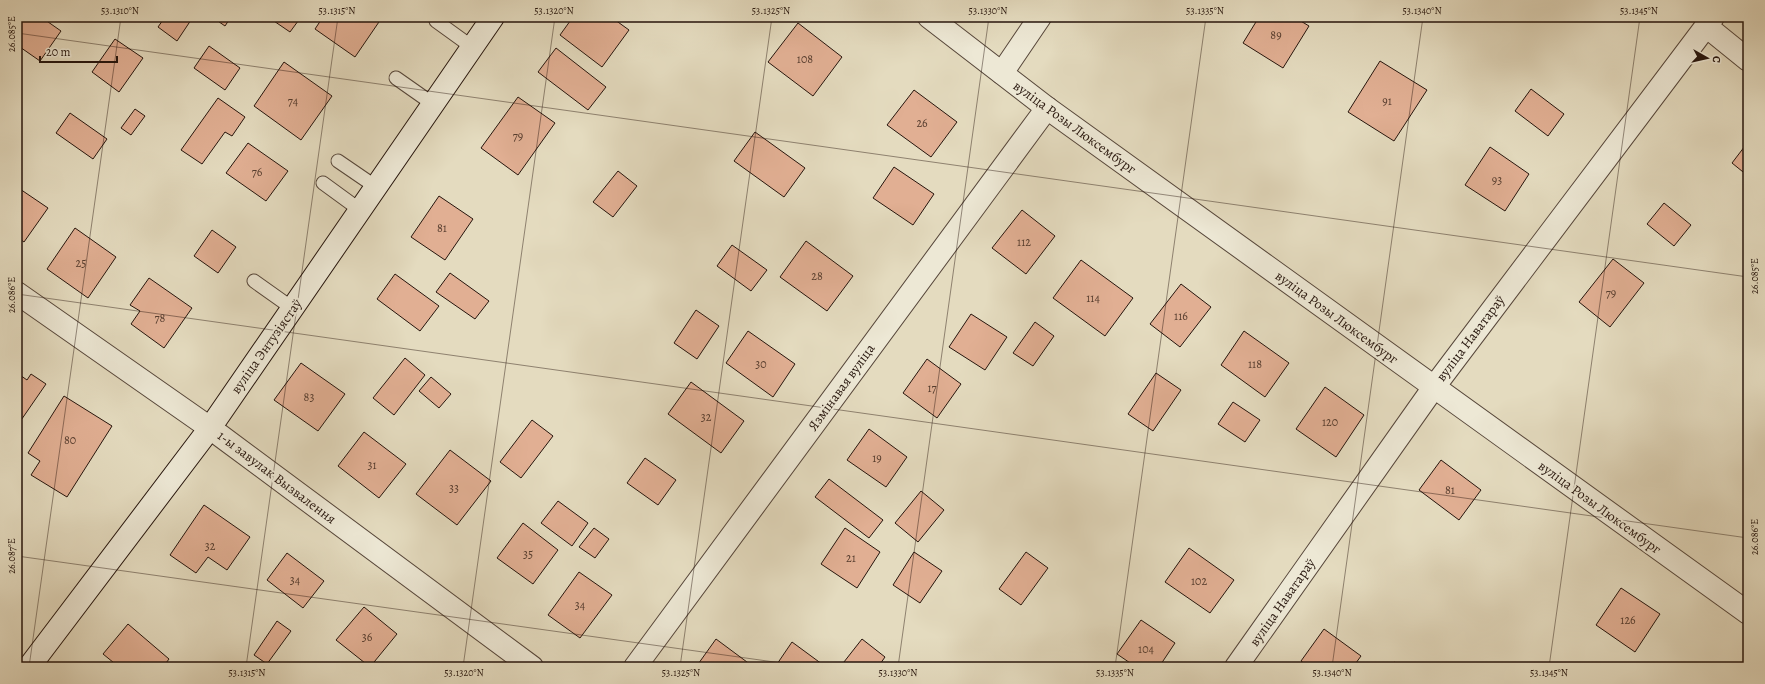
<svg xmlns="http://www.w3.org/2000/svg" width="1765" height="684" font-family="Alegreya,serif">
<rect width="100%" height="100%" fill="#e4dbbf"/>
<filter id="stains"><feTurbulence type="fractalNoise" baseFrequency=".005" numOctaves="4"/><feColorMatrix values="0 0 0 0 .2 0 0 0 0 .09 0 0 0 0 .02 0 0 0 .5 -.17"/></filter>
<radialGradient id="worn" r=".72"><stop offset=".6" stop-color="#630" stop-opacity="0"/><stop offset="1" stop-color="#630" stop-opacity=".3"/></radialGradient>
<g fill="#e1af93" stroke="#26150d">
<polygon points="17,17 41,17 61,31 40,61 17,45"/>
<polygon points="165,17 193,17 177,41 158,27"/>
<polygon points="212,17 231,17 225,26"/>
<polygon points="268,17 301,17 290,32"/>
<polygon points="323,17 378,17 381,19 355,57 315,29"/>
<polygon points="573,17 611,17 629,30 602,67 560,35"/>
<polygon points="1259,17 1294,17 1309,26 1283,68 1243,43"/>
<polygon points="798,23 842,57 813,96 768,62"/>
<polygon points="115,39 143,58 119,92 92,72"/>
<polygon points="209,46 240,68 225,90 194,68"/>
<polygon points="556,48 606,87 588,110 538,72"/>
<polygon points="1380,61 1427,90 1394,141 1348,112"/>
<polygon points="284,62 332,96 301,140 254,106"/>
<polygon points="1531,89 1564,114 1548,136 1515,111"/>
<polygon points="914,90 957,122 931,157 887,125"/>
<polygon points="518,97 555,123 518,175 481,148"/>
<polygon points="218,98 245,117 232,136 225,132 202,164 181,150"/>
<polygon points="135,109 145,116 131,135 121,128"/>
<polygon points="70,113 107,139 93,159 56,133"/>
<polygon points="755,132 805,168 784,197 734,161"/>
<polygon points="1748,142 1748,176 1732,163"/>
<polygon points="248,143 288,171 266,201 226,173"/>
<polygon points="1490,147 1529,174 1505,211 1465,185"/>
<polygon points="894,167 934,194 913,225 873,198"/>
<polygon points="618,171 637,186 613,217 593,202"/>
<polygon points="17,187 48,208 24,242 17,237"/>
<polygon points="439,196 473,219 445,260 411,237"/>
<polygon points="1664,203 1691,225 1674,246 1647,224"/>
<polygon points="1022,210 1055,236 1026,274 992,248"/>
<polygon points="75,228 116,257 88,298 47,269"/>
<polygon points="212,230 236,247 218,273 194,256"/>
<polygon points="806,241 853,276 827,311 780,277"/>
<polygon points="732,245 767,270 751,291 717,266"/>
<polygon points="1613,259 1644,283 1610,327 1579,302"/>
<polygon points="1081,260 1133,298 1105,336 1053,298"/>
<polygon points="450,273 489,301 475,319 436,292"/>
<polygon points="395,274 439,306 420,331 377,299"/>
<polygon points="149,278 192,308 164,348 131,324 140,311 130,305"/>
<polygon points="1181,284 1211,307 1180,347 1150,324"/>
<polygon points="696,310 719,326 697,359 674,343"/>
<polygon points="971,314 1007,337 985,370 949,347"/>
<polygon points="1035,322 1054,336 1033,366 1013,353"/>
<polygon points="748,331 795,364 773,397 726,363"/>
<polygon points="1244,331 1289,363 1265,397 1221,365"/>
<polygon points="405,358 425,375 394,415 373,398"/>
<polygon points="927,359 961,384 937,418 903,393"/>
<polygon points="301,363 345,394 318,431 274,400"/>
<polygon points="17,373 27,380 31,374 46,384 17,426"/>
<polygon points="1156,373 1181,390 1153,431 1128,414"/>
<polygon points="431,377 451,394 439,408 419,391"/>
<polygon points="691,382 744,421 721,453 668,414"/>
<polygon points="1325,387 1364,415 1336,457 1296,429"/>
<polygon points="64,396 112,426 67,497 31,475 40,461 28,453"/>
<polygon points="1233,402 1260,420 1245,442 1218,424"/>
<polygon points="532,420 553,436 521,478 500,462"/>
<polygon points="869,429 907,457 886,487 847,460"/>
<polygon points="364,432 406,464 379,498 338,466"/>
<polygon points="450,450 491,481 457,525 416,494"/>
<polygon points="645,458 676,480 658,505 627,483"/>
<polygon points="1441,460 1481,490 1459,520 1419,490"/>
<polygon points="829,479 883,520 869,538 815,497"/>
<polygon points="921,491 944,510 918,542 895,523"/>
<polygon points="558,501 588,523 572,546 541,523"/>
<polygon points="204,505 250,537 227,570 208,557 196,573 170,555"/>
<polygon points="523,523 558,550 533,584 497,558"/>
<polygon points="594,528 609,539 595,558 579,547"/>
<polygon points="845,528 880,552 857,588 821,564"/>
<polygon points="1189,548 1234,580 1210,613 1165,582"/>
<polygon points="914,552 942,571 920,603 893,585"/>
<polygon points="1026,552 1048,568 1021,605 999,589"/>
<polygon points="287,553 324,581 303,608 267,580"/>
<polygon points="579,572 612,595 580,638 548,615"/>
<polygon points="1621,588 1660,614 1635,652 1596,625"/>
<polygon points="364,607 397,634 370,667 336,640"/>
<polygon points="1141,620 1175,643 1159,667 1136,667 1117,654"/>
<polygon points="277,621 291,631 267,664 254,655"/>
<polygon points="128,624 169,659 163,667 119,667 103,654"/>
<polygon points="1324,629 1361,656 1353,667 1309,667 1301,661"/>
<polygon points="716,639 751,665 750,667 696,667"/>
<polygon points="862,639 885,657 878,667 840,667"/>
<polygon points="792,642 826,667 775,667"/>
<polygon points="1394,662 1402,667 1391,667"/>
</g>
<g fill="none" stroke-linecap="round" stroke-linejoin="round">
<defs>
<g id="lane">
<polyline points="436,21 472,47"/>
<polyline points="396,78 433,104"/>
<polyline points="338,161 376,187"/>
<polyline points="323,183 360,210"/>
<polyline points="254,281 292,308"/>
</g>
<g id="street">
<polyline points="929,17 1047,108 1748,613"/>
<polyline points="1706,26 1748,60"/>
<polyline points="1002,73 1040,17"/>
<polyline points="17,293 210,428 532,667"/>
<polyline points="635,667 1047,108"/>
<polyline points="1236,667 1434,387 1713,17"/>
</g>
<polyline id="secondary" points="29,667 210,428 493,17"/>
</defs>
<use href="#lane" stroke="#56463a" stroke-width="15"/>
<use href="#street" stroke="#56463a" stroke-width="24"/>
<use href="#secondary" stroke="#26150d" stroke-width="24"/>
<use href="#lane" stroke="#ede8d5" stroke-width="13"/>
<use href="#street" stroke="#ede8d5" stroke-width="22"/>
<use href="#secondary" stroke="#ede8d5" stroke-width="22"/>
</g>
<path fill="none" stroke="#26150d" stroke-width="1" stroke-opacity="0.45" d="M17,33L1748,277M17,294L1748,538M17,556L810,667M29,667L121,17M246,667L338,17M463,667L555,17M680,667L772,17M898,667L989,17M1115,667L1206,17M1332,667L1423,17M1549,667L1640,17"/>
<g text-anchor="middle" stroke-width="4" stroke-linejoin="round" paint-order="stroke">
<g font-size="12" fill="#553c2e">
<text x="1276" y="39">89</text>
<text x="805" y="63">108</text>
<text x="293" y="105">74</text>
<text x="1387" y="105">91</text>
<text x="922" y="127">26</text>
<text x="518" y="140">79</text>
<text x="257" y="176">76</text>
<text x="1497" y="184">93</text>
<text x="442" y="232">81</text>
<text x="1024" y="246">112</text>
<text x="81" y="267">25</text>
<text x="817" y="280">28</text>
<text x="1611" y="297">79</text>
<text x="1093" y="302">114</text>
<text x="1181" y="320">116</text>
<text x="160" y="322">78</text>
<text x="761" y="368">30</text>
<text x="1255" y="368">118</text>
<text x="932" y="392">17</text>
<text x="309" y="401">83</text>
<text x="706" y="421">32</text>
<text x="1330" y="426">120</text>
<text x="70" y="444">80</text>
<text x="877" y="462">19</text>
<text x="372" y="469">31</text>
<text x="454" y="492">33</text>
<text x="1450" y="494">81</text>
<text x="210" y="550">32</text>
<text x="528" y="558">35</text>
<text x="851" y="562">21</text>
<text x="295" y="584">34</text>
<text x="1199" y="585">102</text>
<text x="580" y="609">34</text>
<text x="1628" y="624">126</text>
<text x="367" y="641">36</text>
<text x="1146" y="653">104</text>
</g>
<g font-size="14" fill="#26150d" stroke="#ede8d5">
<text transform="translate(1075 127) rotate(36)" y="5">вуліца Розы Люксембург</text>
<text transform="translate(1337 317) rotate(36)" y="5">вуліца Розы Люксембург</text>
<text transform="translate(1470 338) rotate(-53)" y="5">вуліца Наватараў</text>
<text transform="translate(266 346) rotate(-55)" y="5">вуліца Энтузіястаў</text>
<text transform="translate(841 387) rotate(-54)" y="5">Язмінавая вуліца</text>
<text transform="translate(277 477) rotate(37)" y="5">1-ы завулак Вызвалення</text>
<text transform="translate(1600 507) rotate(36)" y="5">вуліца Розы Люксембург</text>
<text transform="translate(1282 602) rotate(-55)" y="5">вуліца Наватараў</text>
</g>
</g>
<rect width="1765" height="684" fill="none" stroke="#e4dbbf" stroke-width="44"/>
<g transform="translate(1707 58) rotate(98)" stroke="#ede8d5" stroke-width="3" paint-order="stroke">
<path d="M0-3L7 15L0 10L-7 15Z" fill="#26150d"/>
<text y="-6" font-size="11" font-weight="bold" text-anchor="middle" fill="#26150d">С</text>
</g>
<path d="M40 56v6h77v-6" fill="none" stroke="#26150d" stroke-width="2"/>
<text x="46" y="56" font-size="12" fill="#26150d" stroke="#ede8d5" stroke-width="3" paint-order="stroke">20 m</text>
<rect x="22" y="22" width="1721" height="640" fill="none" stroke="#26150d" stroke-width="1.5"/>
<g font-size="10" text-anchor="middle" fill="#26150d">
<text x="120" y="14">53.1310°N</text>
<text x="337" y="14">53.1315°N</text>
<text x="554" y="14">53.1320°N</text>
<text x="771" y="14">53.1325°N</text>
<text x="988" y="14">53.1330°N</text>
<text x="1205" y="14">53.1335°N</text>
<text x="1422" y="14">53.1340°N</text>
<text x="1639" y="14">53.1345°N</text>
<text transform="translate(11 34) rotate(-90)" y="4">26.085°E</text>
<text transform="translate(1754 276) rotate(-90)" y="4">26.085°E</text>
<text transform="translate(11 295) rotate(-90)" y="4">26.086°E</text>
<text transform="translate(1754 537) rotate(-90)" y="4">26.086°E</text>
<text transform="translate(11 556) rotate(-90)" y="4">26.087°E</text>
<text x="247" y="676">53.1315°N</text>
<text x="464" y="676">53.1320°N</text>
<text x="681" y="676">53.1325°N</text>
<text x="898" y="676">53.1330°N</text>
<text x="1115" y="676">53.1335°N</text>
<text x="1332" y="676">53.1340°N</text>
<text x="1549" y="676">53.1345°N</text>
</g>
<rect width="100%" height="100%" filter="url(#stains)"/>
<rect width="100%" height="100%" fill="url(#worn)"/>
</svg>
